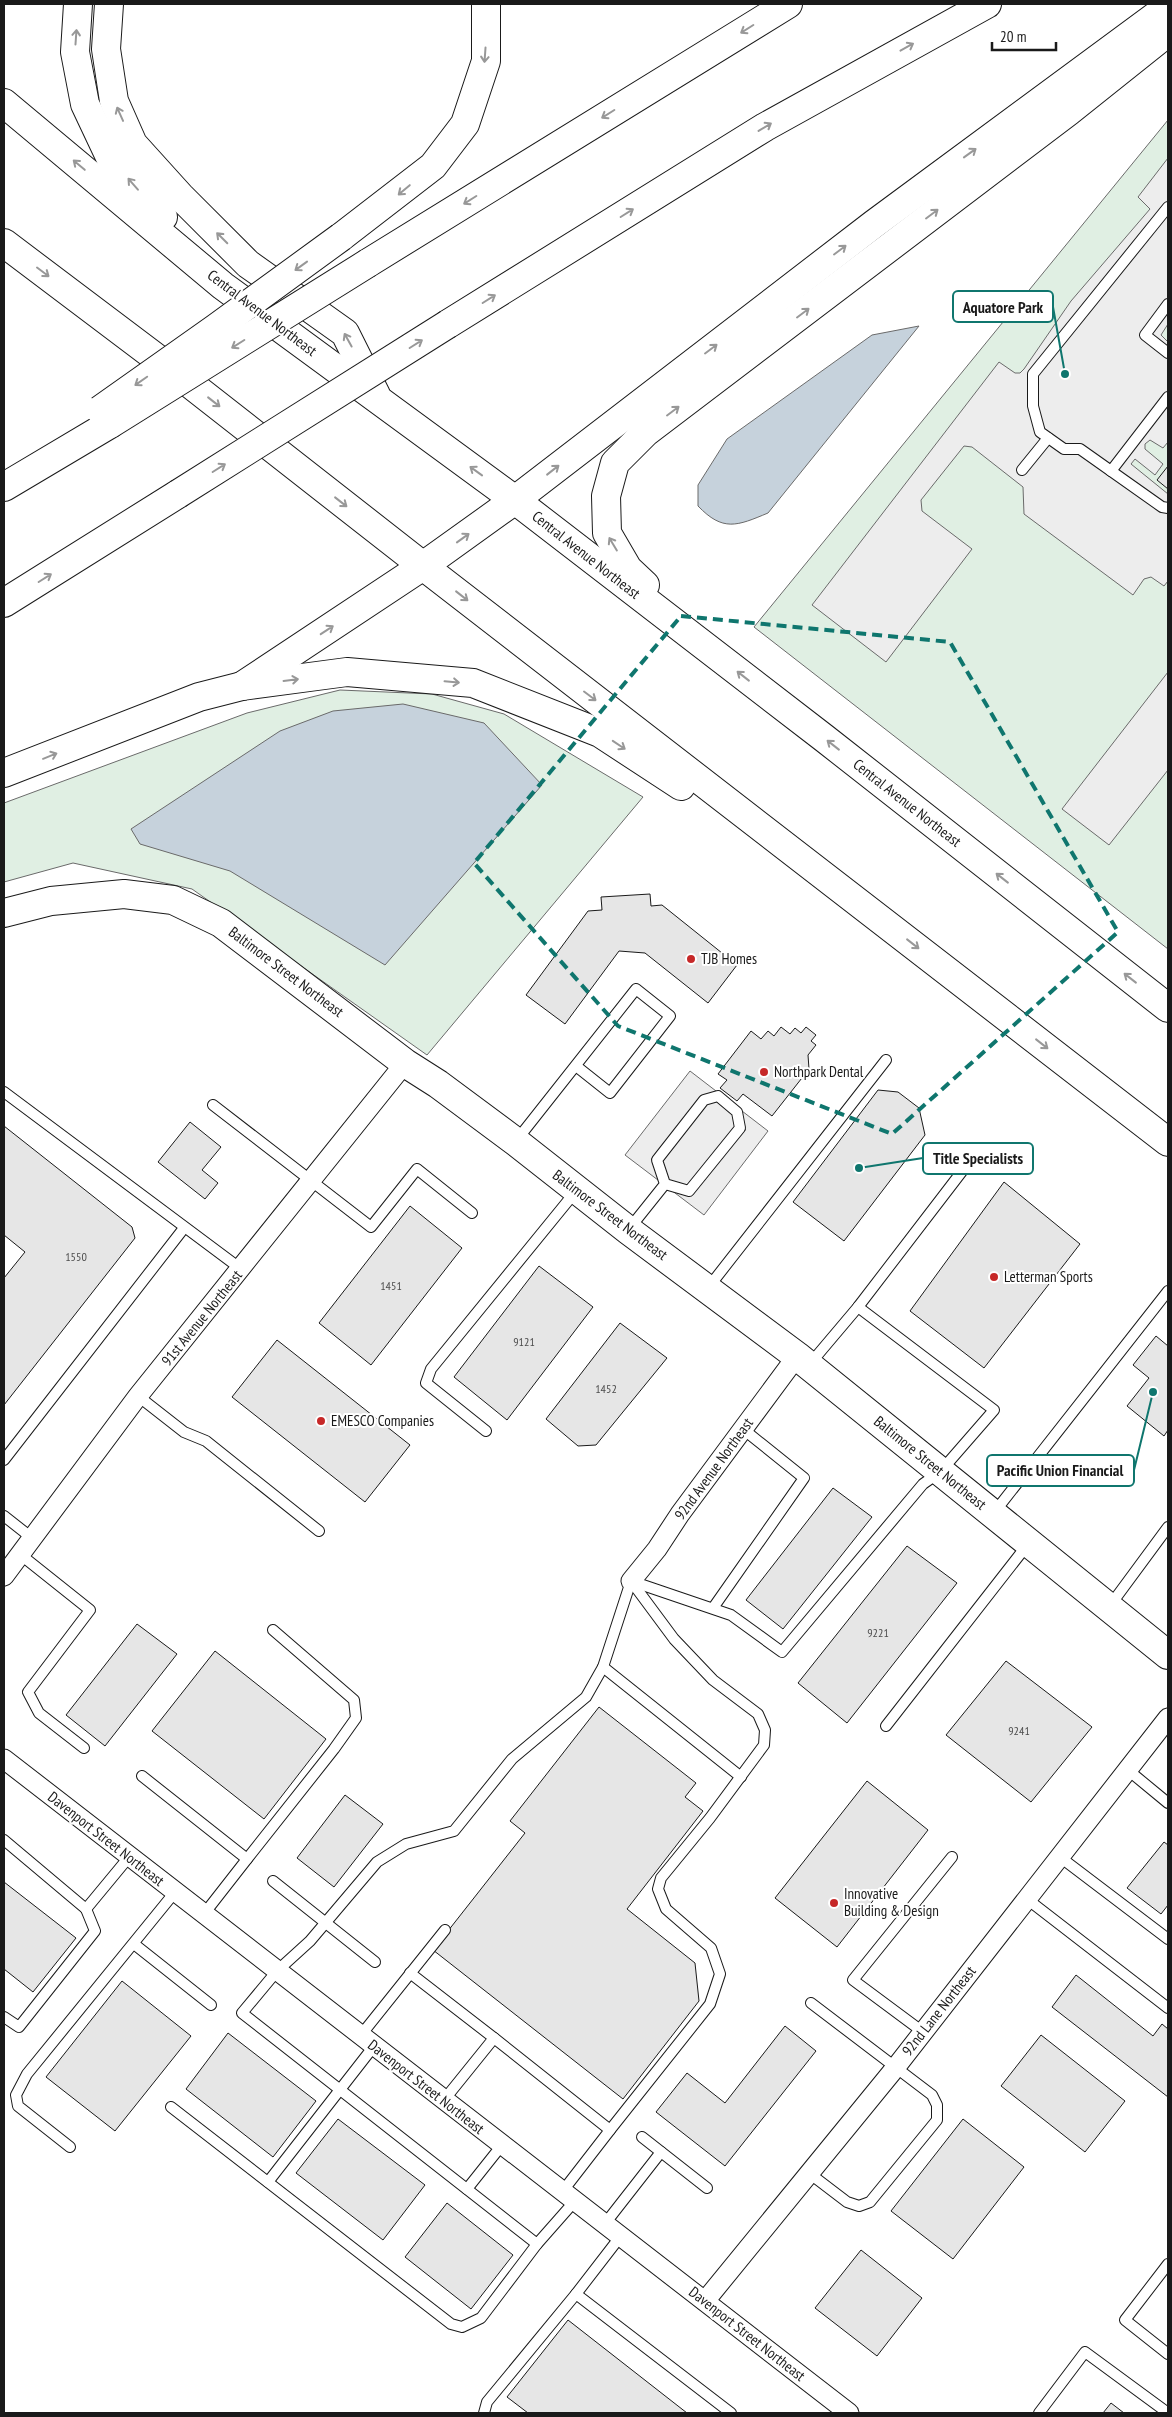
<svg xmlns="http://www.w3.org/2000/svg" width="1172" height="2417" font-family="'PT Sans Narrow',sans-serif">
<rect width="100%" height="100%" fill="#fff"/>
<g fill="#e0efe3" stroke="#6a6a6a">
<polygon points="1168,120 1168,949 754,627"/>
<polygon points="340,690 432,694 504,714 643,797 427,1055 192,889 73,863 4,882 4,803 247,713"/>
</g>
<g fill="#ededed" stroke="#6a6a6a">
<polygon points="1168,158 1168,324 1161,335 1168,342 1168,442 1163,448 1150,440 1145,444 1145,449 1163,464 1155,475 1135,459 1131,464 1168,494 1168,581 1164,586 1151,577 1144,579 1133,595 1024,514 1023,487 972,447 964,446 921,500 922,511 972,549 886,662 812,605 999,362 1015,373 1020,373 1024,369 1071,301 1150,209 1138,197"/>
<polygon points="1168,672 1168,770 1109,845 1062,809"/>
<polygon points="690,1071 768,1131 704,1215 625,1155"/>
</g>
<g fill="#c6d2dc" stroke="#6a6a6a">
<path d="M919,326L768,513C737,526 723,532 698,506V485L727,439L872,335Z"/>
<polygon points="403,704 484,723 542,785 385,965 230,871 140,844 131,829 280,731 333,711"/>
</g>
<g fill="#e6e6e6" stroke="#1a1a1a">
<polygon points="1168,466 1168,489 1157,480"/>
<polygon points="650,894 651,906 662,905 737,965 708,1003 645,953 619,951 565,1024 526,995 588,911 602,910 601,897"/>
<polygon points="781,1027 790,1034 795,1028 801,1033 806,1027 816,1035 811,1041 816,1045 808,1055 809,1069 772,1116 743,1094 737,1101 720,1088 727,1080 718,1074 751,1031 761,1039 768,1031 774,1036"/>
<polygon points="878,1090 898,1092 919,1108 925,1135 844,1241 793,1202"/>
<polygon points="190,1122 221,1147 202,1170 218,1183 205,1199 158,1162"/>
<polygon points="4,1126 132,1227 135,1238 4,1405 4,1278 25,1252 4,1235"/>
<polygon points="1004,1182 1080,1244 984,1368 910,1311"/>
<polygon points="410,1206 462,1248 371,1365 319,1323"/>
<polygon points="539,1266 593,1307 507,1420 454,1377"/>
<polygon points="620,1323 667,1358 596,1445 578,1446 546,1419"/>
<polygon points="1156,1336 1168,1346 1168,1430 1164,1436 1127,1406 1149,1378 1133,1365"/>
<polygon points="277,1340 410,1445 365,1502 232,1397"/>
<polygon points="833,1488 872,1517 783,1629 746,1600"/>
<polygon points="907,1546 957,1583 847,1723 798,1683"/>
<polygon points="137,1624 177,1654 105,1746 66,1715"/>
<polygon points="215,1651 326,1739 264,1819 152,1731"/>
<polygon points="1006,1661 1092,1727 1031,1802 946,1735"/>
<polygon points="599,1707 696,1783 685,1797 703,1811 627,1909 695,1963 699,2001 623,2099 433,1950 525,1833 510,1821"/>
<polygon points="867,1781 928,1830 837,1947 775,1898"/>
<polygon points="345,1795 383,1824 334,1887 297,1858"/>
<polygon points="1164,1842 1168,1845 1168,1905 1161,1914 1127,1888"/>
<polygon points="4,1882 76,1938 33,1992 4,1969"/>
<polygon points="1076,1975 1153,2036 1162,2024 1168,2029 1168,2097 1052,2007"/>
<polygon points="122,1981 191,2036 115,2131 46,2077"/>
<polygon points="785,2026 816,2051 725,2166 656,2112 687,2073 725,2103"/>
<polygon points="228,2033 316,2101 273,2157 186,2089"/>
<polygon points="1041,2035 1125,2101 1085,2152 1001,2086"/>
<polygon points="338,2119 425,2185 383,2240 296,2173"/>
<polygon points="963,2119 1024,2167 953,2259 891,2211"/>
<polygon points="447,2203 513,2255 471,2309 405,2257"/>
<polygon points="861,2250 922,2298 877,2356 815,2308"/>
<polygon points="568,2320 687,2413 528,2413 507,2397"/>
<polygon points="1111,2403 1124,2413 1103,2413"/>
</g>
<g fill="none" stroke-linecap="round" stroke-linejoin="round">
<defs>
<g id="lane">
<polyline points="1168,207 1033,374 1033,406 1040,432 1064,449 1080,449 1162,507 1168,508"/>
<polyline points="1168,304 1145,335 1168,353"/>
<polyline points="1022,470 1048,438"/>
<polyline points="1111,471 1168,397"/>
<polyline points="4,1092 241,1269"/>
<polyline points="213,1105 371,1227 417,1169 472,1213"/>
<polyline points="516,1141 636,989 670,1016 610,1093 576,1066"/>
<polyline points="629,1229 665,1184 657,1160 704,1100 718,1096 737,1112 740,1128 689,1191 665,1184"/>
<polyline points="708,1288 886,1060"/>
<polyline points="809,1365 858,1307 973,1157"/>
<polyline points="138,1396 184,1432 206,1441 319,1531"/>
<polyline points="486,1431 426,1383 431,1369 576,1191"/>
<polyline points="4,1460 184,1228"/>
<polyline points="993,1514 1168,1291"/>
<polyline points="4,1516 32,1538"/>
<polyline points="21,1555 90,1610 28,1692 39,1713 84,1748"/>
<polyline points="631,1581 731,1615 782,1652 923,1484 940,1472 994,1410 858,1307"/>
<polyline points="1109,1607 1168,1527"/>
<polyline points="713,1608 804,1478 743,1429"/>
<polyline points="603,1667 741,1777"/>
<polyline points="886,1726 1028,1544"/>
<polyline points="1128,1770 1168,1803"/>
<polyline points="142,1776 247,1859 204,1914"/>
<polyline points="4,1840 86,1909 129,1857"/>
<polyline points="1060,1857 1168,1939"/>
<polyline points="247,1859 334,1749 356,1718 354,1700 273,1630"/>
<polyline points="273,1881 375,1962"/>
<polyline points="1027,1899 1168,2008"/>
<polyline points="134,1944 211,2005"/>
<polyline points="410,1973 494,2038 444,2100"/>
<polyline points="4,2017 19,2027 95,1931 86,1909"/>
<polyline points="923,2032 853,1980 952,1857"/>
<polyline points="361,2035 445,1930"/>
<polyline points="494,2038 610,2130 562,2192"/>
<polyline points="171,2107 451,2324 462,2327 481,2318 537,2244"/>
<polyline points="610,2130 710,2004 720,1974 711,1948 666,1909 658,1889 661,1878 710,1818 764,1745 765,1730 758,1714 713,1680 674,1639 631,1581"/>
<polyline points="642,2137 707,2188"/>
<polyline points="70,2147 18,2106 16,2095 27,2074 175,1892"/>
<polyline points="809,2173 847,2202 859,2206 870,2202 937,2120 937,2105 932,2095 811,2003"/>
<polyline points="268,2182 374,2046"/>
<polyline points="467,2189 502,2145"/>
<polyline points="574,2202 537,2244 242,2013 277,1971 310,1941 377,1862 406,1844 454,1831 512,1759 586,1697 603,1667 631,1581"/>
<polyline points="604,2225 661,2152"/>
<polyline points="620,2237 576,2294 731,2413"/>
<polyline points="1168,2264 1125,2320 1168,2354"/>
<polyline points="484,2413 487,2402 576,2294"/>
<polyline points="1039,2413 1085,2352 1168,2413"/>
</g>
<g id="street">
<polyline points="4,1576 138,1396 405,1063"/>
<polyline points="631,1581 657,1549 680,1514 797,1356"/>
<polyline points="4,1759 849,2413"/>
<polyline points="705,2301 892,2072 1168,1718"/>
</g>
<polyline id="secondary" points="4,913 51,901 124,894 173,900 221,923 405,1063 438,1084 516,1142 628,1230 797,1356 1168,1655"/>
<g id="highway">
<polyline points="78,4 75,52 85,104 110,157 163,217"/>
<polyline points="109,4 106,49 114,101 133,144 180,196 248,264 345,333 376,395"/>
<polyline points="4,103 223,286 515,500 824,738 1168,1008"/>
<polyline points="341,237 433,166 465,124 486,61 486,4"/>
<polyline points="4,243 175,372 423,566 1168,1142"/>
<polyline points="368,263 788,4"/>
<polyline points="448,324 765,127 987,4"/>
<polyline points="4,487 110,424"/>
<polyline points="645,585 628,569 607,533 606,496 615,463 646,432 1069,111 1168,32"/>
<polyline points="4,603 178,494"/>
<polyline points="242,686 423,566 515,500 874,224 1168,7"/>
<polyline points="4,773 199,697 242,686 347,672 473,683 600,733 681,786"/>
</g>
</defs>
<use href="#lane" stroke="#1a1a1a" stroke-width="12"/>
<use href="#street" stroke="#1a1a1a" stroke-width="21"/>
<use href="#secondary" stroke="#1a1a1a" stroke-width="30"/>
<use href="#highway" stroke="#1a1a1a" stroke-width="30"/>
<use href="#lane" stroke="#fff" stroke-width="10"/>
<use href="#street" stroke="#fff" stroke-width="19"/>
<use href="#secondary" stroke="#fff" stroke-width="28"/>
<use href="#highway" stroke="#fff" stroke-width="28"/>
<defs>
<g id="highway-bridge">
<polyline points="100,410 216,328 341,237"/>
<polyline points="110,424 368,263"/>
<polyline points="178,494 448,324"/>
</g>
</defs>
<use href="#highway-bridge" stroke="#1a1a1a" stroke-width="30" stroke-linecap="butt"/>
<use href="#highway-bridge" stroke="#fff" stroke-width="28"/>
</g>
<defs><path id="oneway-shaft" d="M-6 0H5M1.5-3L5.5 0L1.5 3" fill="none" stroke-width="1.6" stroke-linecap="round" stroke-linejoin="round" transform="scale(1.25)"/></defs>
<g stroke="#989898">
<use href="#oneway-shaft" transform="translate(747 29) rotate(148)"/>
<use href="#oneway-shaft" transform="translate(76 37) rotate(-86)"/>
<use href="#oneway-shaft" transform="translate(907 47) rotate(-29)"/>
<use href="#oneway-shaft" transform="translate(485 55) rotate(94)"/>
<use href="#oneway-shaft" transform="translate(120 114) rotate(-114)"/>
<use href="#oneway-shaft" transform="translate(608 114) rotate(148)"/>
<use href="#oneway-shaft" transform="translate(765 127) rotate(-31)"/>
<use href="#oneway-shaft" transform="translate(970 153) rotate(-36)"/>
<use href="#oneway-shaft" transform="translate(79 165) rotate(-140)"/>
<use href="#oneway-shaft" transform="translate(133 184) rotate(-131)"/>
<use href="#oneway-shaft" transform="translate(404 190) rotate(140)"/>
<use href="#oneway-shaft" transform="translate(470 200) rotate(148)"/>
<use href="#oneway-shaft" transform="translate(627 213) rotate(-32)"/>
<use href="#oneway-shaft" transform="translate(932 214) rotate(-37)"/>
<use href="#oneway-shaft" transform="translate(222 238) rotate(-135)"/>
<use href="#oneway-shaft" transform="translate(840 250) rotate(-37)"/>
<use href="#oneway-shaft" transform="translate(301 266) rotate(144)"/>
<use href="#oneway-shaft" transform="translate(43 272) rotate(37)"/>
<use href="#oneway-shaft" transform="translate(489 299) rotate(-32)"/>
<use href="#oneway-shaft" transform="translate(803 313) rotate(-37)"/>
<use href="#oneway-shaft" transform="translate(348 340) rotate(-119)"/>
<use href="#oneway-shaft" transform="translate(238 344) rotate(148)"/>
<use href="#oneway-shaft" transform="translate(416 344) rotate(-32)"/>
<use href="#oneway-shaft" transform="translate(711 349) rotate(-37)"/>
<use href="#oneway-shaft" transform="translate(141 381) rotate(145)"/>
<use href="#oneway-shaft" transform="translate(214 402) rotate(38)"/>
<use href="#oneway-shaft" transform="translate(673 411) rotate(-37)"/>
<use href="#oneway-shaft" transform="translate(219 468) rotate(-32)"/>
<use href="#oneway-shaft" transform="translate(553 470) rotate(-38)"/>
<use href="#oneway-shaft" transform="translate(476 471) rotate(-144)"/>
<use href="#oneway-shaft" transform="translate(341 502) rotate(38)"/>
<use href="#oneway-shaft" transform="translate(463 538) rotate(-36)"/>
<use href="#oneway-shaft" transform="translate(613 544) rotate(-121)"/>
<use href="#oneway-shaft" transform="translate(45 578) rotate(-32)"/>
<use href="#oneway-shaft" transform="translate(462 596) rotate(38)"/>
<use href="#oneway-shaft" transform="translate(327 630) rotate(-33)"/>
<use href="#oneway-shaft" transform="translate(743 676) rotate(-142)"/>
<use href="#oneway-shaft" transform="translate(291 680) rotate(-7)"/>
<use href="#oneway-shaft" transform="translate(452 682) rotate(5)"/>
<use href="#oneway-shaft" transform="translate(590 696) rotate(37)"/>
<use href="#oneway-shaft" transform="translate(619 745) rotate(34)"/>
<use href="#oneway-shaft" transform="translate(833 745) rotate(-142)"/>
<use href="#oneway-shaft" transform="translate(50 756) rotate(-22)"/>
<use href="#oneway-shaft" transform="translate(1002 878) rotate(-142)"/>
<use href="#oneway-shaft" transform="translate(913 944) rotate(38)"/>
<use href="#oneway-shaft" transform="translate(1130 978) rotate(-142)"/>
<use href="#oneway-shaft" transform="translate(1042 1044) rotate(38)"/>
</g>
<path fill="none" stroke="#0f766e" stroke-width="4" stroke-dasharray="10 6" stroke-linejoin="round" d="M681,616L950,642L1118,932L892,1134L618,1026L474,863Z"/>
<g fill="#c62828" stroke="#fff" stroke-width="2">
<circle cx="691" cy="959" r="5"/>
<circle cx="764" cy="1072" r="5"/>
<circle cx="994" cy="1277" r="5"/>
<circle cx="321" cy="1421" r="5"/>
<circle cx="834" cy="1903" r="5"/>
</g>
<g text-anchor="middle" stroke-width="4" stroke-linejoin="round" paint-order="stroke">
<g font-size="12" fill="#4d4d4d">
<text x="76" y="1261">1550</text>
<text x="391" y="1290">1451</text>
<text x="524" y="1346">9121</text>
<text x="606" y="1393">1452</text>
<text x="878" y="1637">9221</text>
<text x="1019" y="1735">9241</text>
</g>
<g font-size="15" fill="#1a1a1a" stroke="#fff">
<text transform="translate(262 313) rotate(37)" y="5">Central Avenue Northeast</text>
<text transform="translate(586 555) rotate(38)" y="5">Central Avenue Northeast</text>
<text transform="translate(907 803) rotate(38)" y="5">Central Avenue Northeast</text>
<text transform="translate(286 972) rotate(37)" y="5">Baltimore Street Northeast</text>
<text transform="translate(610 1215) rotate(37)" y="5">Baltimore Street Northeast</text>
<text transform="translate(202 1318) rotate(-51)" y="5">91st Avenue Northeast</text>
<text transform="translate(930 1463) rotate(39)" y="5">Baltimore Street Northeast</text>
<text transform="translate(714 1469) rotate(-54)" y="5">92nd Avenue Northeast</text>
<text transform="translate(106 1839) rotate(38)" y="5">Davenport Street Northeast</text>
<text transform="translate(939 2011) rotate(-52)" y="5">92nd Lane Northeast</text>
<text transform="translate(426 2087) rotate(38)" y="5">Davenport Street Northeast</text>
<text transform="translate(747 2334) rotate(38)" y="5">Davenport Street Northeast</text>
</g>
<g font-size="15" fill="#1a1a1a" stroke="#fff" text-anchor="start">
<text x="701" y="964">TJB Homes</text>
<text x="774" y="1077">Northpark Dental</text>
<text x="1004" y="1282">Letterman Sports</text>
<text x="331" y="1426">EMESCO Companies</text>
<text x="844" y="1899">Innovative<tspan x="844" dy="17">Building &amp; Design</tspan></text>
</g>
</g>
<path fill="none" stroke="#0f766e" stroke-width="2" d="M1065 374L1053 307M859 1168L923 1158M1153 1392L1134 1470"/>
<g fill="#0f766e" stroke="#fff" stroke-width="2">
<circle cx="1065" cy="374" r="5"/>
<circle cx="859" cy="1168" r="5"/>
<circle cx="1153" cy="1392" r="5"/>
</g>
<g fill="#fff" stroke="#0f766e" stroke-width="2">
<rect x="953" y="291" width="100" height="31" rx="5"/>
<rect x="923" y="1143" width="110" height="31" rx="5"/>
<rect x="987" y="1455" width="147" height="31" rx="5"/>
</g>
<g font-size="16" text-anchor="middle" font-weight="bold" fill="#1a1a1a">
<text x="1003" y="313">Aquatore Park</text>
<text x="978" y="1164">Title Specialists</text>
<text x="1060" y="1476">Pacific Union Financial</text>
</g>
<rect width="1172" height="2417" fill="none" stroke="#1a1a1a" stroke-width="10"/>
<path d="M992 42v8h64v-8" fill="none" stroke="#1a1a1a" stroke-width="2.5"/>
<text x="1000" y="42" font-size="15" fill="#1a1a1a" stroke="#ffffff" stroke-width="4" paint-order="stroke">20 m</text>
</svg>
